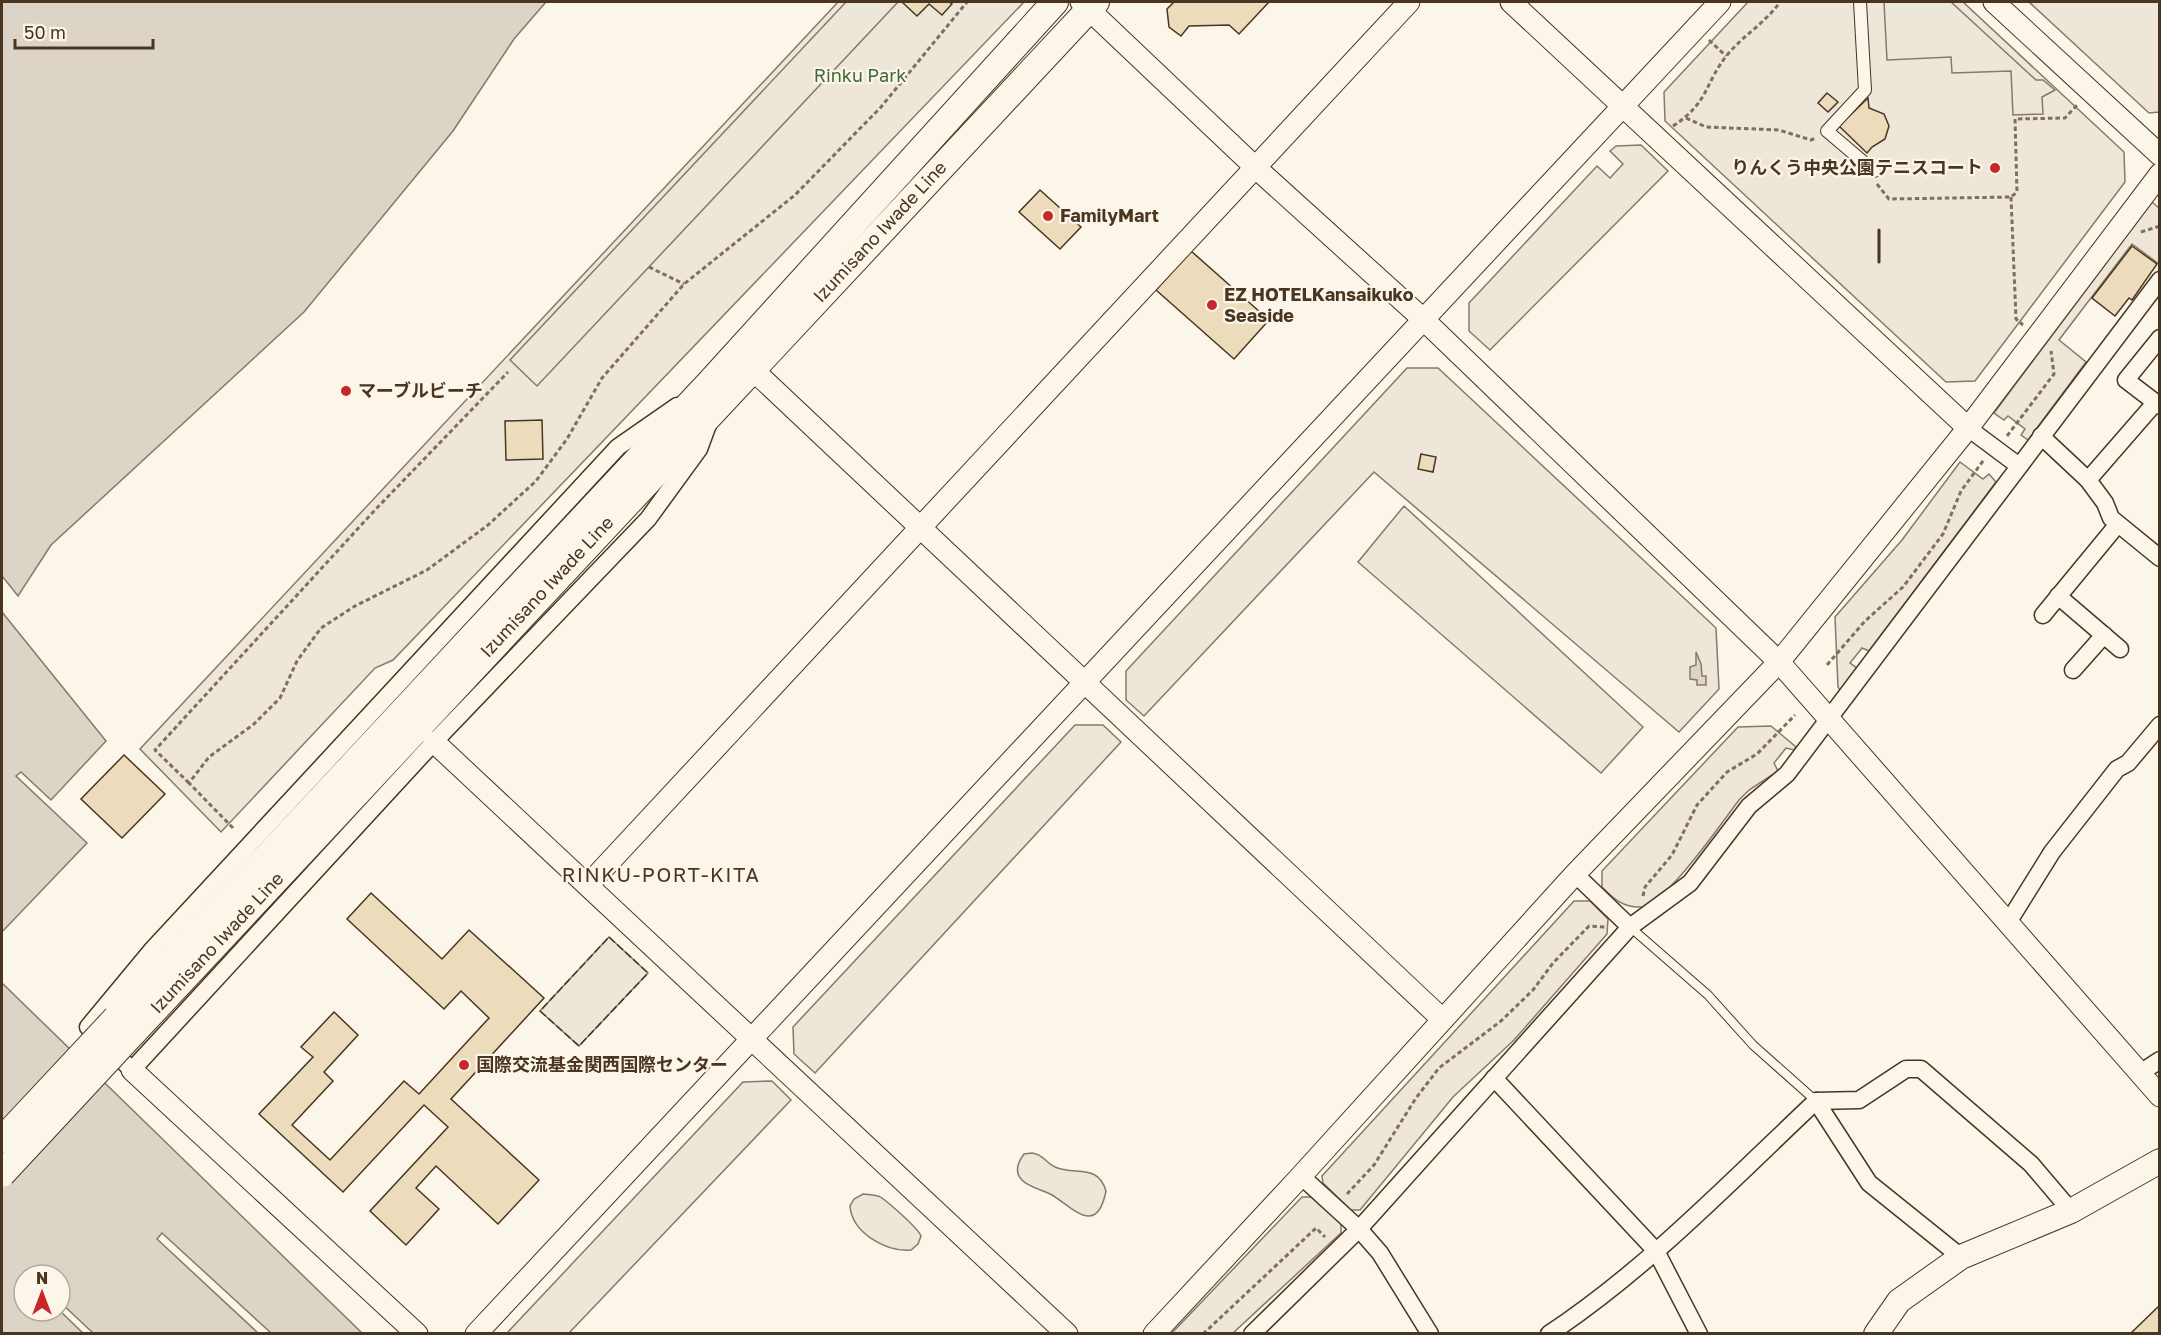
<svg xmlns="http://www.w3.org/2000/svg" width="2161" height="1335" font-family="'Golos Text','Noto Sans JP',sans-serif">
<rect width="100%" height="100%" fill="#fbf6e9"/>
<g fill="#ede6d9" stroke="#887966" stroke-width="1.5">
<polygon points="838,2 1024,2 393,660 375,668 221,832 140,749"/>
<polygon points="1748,2 1963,2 2124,152 2125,182 1975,381 1946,382 1665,121 1664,92"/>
<polygon points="2029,2 2159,2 2159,112 2149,113"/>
<polygon points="1641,145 1668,171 1490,350 1469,331 1469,303 1597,166 1610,178 1623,164 1610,151 1616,146"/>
<polygon points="2152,202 2159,208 2159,264 2132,244 2059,340 2086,362 2028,440 2021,435 2025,429 2008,416 2004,420 1994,413"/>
<polygon points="1407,368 1438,368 1716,628 1719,689 1679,732 1374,472 1144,716 1126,700 1126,671"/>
<polygon points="1960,462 1983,479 1989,474 1996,482 1869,651 1862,648 1850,663 1857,668 1840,690 1838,687 1835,617 1902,540"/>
<polygon points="1075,725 1103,725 1121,742 815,1073 794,1054 793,1027"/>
<path d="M1771,726L1796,747L1794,750L1786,748L1774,763L1778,771L1749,790L1739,800C1723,821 1665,905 1642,907C1623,908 1614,899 1602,887V871L1738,727Z"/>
<polygon points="1574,901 1590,901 1608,919 1607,934 1514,1040 1453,1097 1360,1210 1351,1210 1323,1183 1322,1176"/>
<polygon points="609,937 648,973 579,1046 540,1011"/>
<polygon points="772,1081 791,1100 569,1333 507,1333 743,1082"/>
<path d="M1032,1153C1043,1154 1046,1163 1055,1167C1075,1176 1098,1163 1106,1191C1097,1237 1073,1208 1052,1195C1043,1190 1028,1187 1022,1180C1014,1172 1018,1162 1024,1154Z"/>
<path d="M863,1194C869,1195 876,1194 882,1198C890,1204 918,1228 921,1236L918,1244L911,1250C886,1252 852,1233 850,1206L854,1199Z"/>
<polygon points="1302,1197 1311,1197 1341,1223 1341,1233 1233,1333 1171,1334"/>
</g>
<g fill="#ede7d9" stroke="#887966" stroke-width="1.5">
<polygon points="846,2 898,2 537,386 510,360"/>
<polygon points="1884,2 1951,2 2036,80 2043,80 2055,90 2042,97 2043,114 2013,115 2011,71 1952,73 1951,57 1887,60"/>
<polygon points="1404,506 1643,727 1601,773 1358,562"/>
</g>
<g fill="#dcd4c6" stroke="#887966" stroke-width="1.5" fill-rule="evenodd">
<polygon points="2,2 546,2 514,39 453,131 304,312 51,545 18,596 2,576"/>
<polygon points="2,612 106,741 51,800 21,772 16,776 87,843 2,932"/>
<polygon points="1696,652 1701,664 1702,676 1706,676 1706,685 1697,685 1697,680 1690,679 1690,667 1696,665"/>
<path d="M2,983L362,1333H2ZM24,1275H60V1311H24Z"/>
</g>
<g fill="#fbf6e9" stroke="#887966" stroke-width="1.5">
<polygon points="162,1233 271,1333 258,1333 157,1239"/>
<polygon points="60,1302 93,1333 83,1333 60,1311"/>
</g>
<g fill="#ecdcbc" stroke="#4a3520" stroke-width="1.5">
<polygon points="902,2 949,2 952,4 942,15 929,4 917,16"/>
<polygon points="1174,2 1269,2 1239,34 1229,25 1189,26 1181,36 1169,27 1167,9"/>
<polygon points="1827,93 1838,102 1828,112 1818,103"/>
<polygon points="1868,98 1869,108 1884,114 1889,126 1885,139 1872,147 1867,153 1839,126"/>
<polygon points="1040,190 1081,227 1060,249 1019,212"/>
<polygon points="2132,246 2157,264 2132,300 2129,298 2115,316 2092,298"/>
<polygon points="1191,251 1269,320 1234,359 1156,290"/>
<polygon points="542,420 543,459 506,460 505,421"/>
<polygon points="1421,454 1436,457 1433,472 1418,469"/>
<polygon points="124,755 165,794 122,838 81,799"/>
<polygon points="371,893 442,959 469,930 544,998 451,1099 539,1180 498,1224 436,1166 416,1188 439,1209 406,1245 370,1211 448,1127 424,1105 343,1192 259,1114 313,1057 301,1047 334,1012 358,1035 324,1072 333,1081 292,1125 330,1160 404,1081 419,1094 489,1018 461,991 444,1009 347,919"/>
<polygon points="2160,1305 2160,1334 2130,1334"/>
</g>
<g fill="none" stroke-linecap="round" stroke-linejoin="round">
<defs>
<polyline id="service" points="1630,927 1708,995 1753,1045 1816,1101"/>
<polyline id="pedestrian" points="1860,2 1865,90 1827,131 1874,171"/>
<g id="minor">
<polyline points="2160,338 2126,380 2160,406"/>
<polyline points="677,406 618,447 151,951 88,1027 132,1070 434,742 648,519 699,449 709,422"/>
<polyline points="1968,428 2019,466"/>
<polyline points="2041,436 2088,480 2105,503 2111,518 2160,558"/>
<polyline points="2088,480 2155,403"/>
<polyline points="2058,596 2120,649"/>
<polyline points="2043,615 2118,524"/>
<polyline points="2073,670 2104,635"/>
<polyline points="1575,874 1630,927"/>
<polyline points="2009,921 2052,852 2117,769 2128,763 2160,725"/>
<polyline points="2140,1073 2160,1060"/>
<polyline points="1494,1078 1656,1251 1699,1334"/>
<polyline points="1816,1101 1869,1183 1961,1257"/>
<polyline points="1301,1176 1359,1229 1380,1253 1430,1334"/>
<polyline points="1252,1334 1359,1229 1630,927 1690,883 1749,806 1787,774 2160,280"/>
<path d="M1549,1334C1647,1269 1730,1182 1816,1101L1859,1100L1906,1069H1921L2031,1164L2071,1211"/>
</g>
<g id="tertiary">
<polyline points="1081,2 1255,167 1424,320 1779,662 2160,1096"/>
<polyline points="1511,2 1968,428"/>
<polyline points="1994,2 2160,155"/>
<polyline points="752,369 1442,1019"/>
<polyline points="434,742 1067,1334"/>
<polyline points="588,885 1409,2"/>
<polyline points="132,1070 417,1334"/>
<polyline points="476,1334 1720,2"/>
<polyline points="1154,1334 1301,1176 1575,874 1779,662 1968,428 2160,174"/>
</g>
<polyline id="secondary" points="1876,1334 1899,1301 1961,1257 2071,1211 2160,1161"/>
<g id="primary">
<polyline points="116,1018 710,382 1055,2"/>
<polyline points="134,1032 1096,2"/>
</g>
</defs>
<use href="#service" stroke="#4a3520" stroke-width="10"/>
<use href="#pedestrian" stroke="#4a3520" stroke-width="14"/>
<use href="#minor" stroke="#4a3520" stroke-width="19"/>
<use href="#tertiary" stroke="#4a3520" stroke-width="23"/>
<use href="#secondary" stroke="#4a3520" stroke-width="26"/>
<use href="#primary" stroke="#4a3520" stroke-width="28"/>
<g stroke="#7f6f5c" stroke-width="3" stroke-dasharray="4.5 3" stroke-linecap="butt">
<polyline points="1709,40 1726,56"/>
<polyline points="1686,118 1706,127 1779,130 1811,140 1816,138"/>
<path d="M1673,126C1710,102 1704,83 1728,54C1744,35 1766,22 1780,2"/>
<polyline points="1877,184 1889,199 2011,197 2017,192 2015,119 2065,118 2078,104"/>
<polyline points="2011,197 2016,319 2023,325"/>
<polyline points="2141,232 2160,226"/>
<polyline points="649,267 684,284"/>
<polyline points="2007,436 2054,374 2051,351"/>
<polyline points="1827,665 1865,621 1903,587 1943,534 1961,491 1983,461"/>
<polyline points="189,783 155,750 375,510 508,372"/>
<polyline points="233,828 189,783 209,757 254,724 280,698 297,661 321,628 355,606 427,570 488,525 536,481 567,439 602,378 684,284 795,195 881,107 967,2"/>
<polyline points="1643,896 1645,887 1672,855 1697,805 1727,772 1757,754 1795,715"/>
<polyline points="1347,1194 1374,1165 1416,1098 1439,1068 1501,1021 1533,990 1553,963 1589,926 1605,927"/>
<polyline points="1203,1334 1316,1228 1325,1237"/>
</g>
<use href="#service" stroke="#fbf6e9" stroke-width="8"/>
<use href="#pedestrian" stroke="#fbf6e9" stroke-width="12"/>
<use href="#minor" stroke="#fbf6e9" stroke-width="16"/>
<use href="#tertiary" stroke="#fbf6e9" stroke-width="21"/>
<use href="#secondary" stroke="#fbf6e9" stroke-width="24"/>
<use href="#primary" stroke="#fbf6e9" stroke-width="26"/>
<defs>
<g id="primary-bridge">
<polyline points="2,1140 116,1018"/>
<polyline points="2,1174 134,1032"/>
</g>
</defs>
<use href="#primary-bridge" stroke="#4a3520" stroke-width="28" stroke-linecap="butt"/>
<use href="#primary-bridge" stroke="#fbf6e9" stroke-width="26"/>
<polygon stroke="#4a3520" stroke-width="1.5" stroke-dasharray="8 3" stroke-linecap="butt" points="609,937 648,973 579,1046 540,1011"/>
<polyline stroke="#4a3520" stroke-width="3" points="1879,230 1879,262"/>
</g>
<g fill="#c62828" stroke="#fbf6e9" stroke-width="2">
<circle cx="1995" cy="168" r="6"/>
<circle cx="1048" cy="216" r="6"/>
<circle cx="1212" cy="305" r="6"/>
<circle cx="346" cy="391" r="6"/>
<circle cx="464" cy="1065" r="6"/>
</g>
<g text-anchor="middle" stroke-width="4.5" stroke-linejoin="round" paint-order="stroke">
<g font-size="18" fill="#436837" stroke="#fbf6e9">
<text x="860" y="82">Rinku Park</text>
</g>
<g font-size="18" font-weight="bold" fill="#4a3520" stroke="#fbf6e9" text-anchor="start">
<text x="1983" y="174" text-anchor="end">りんくう中央公園テニスコート</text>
<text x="1060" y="222">FamilyMart</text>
<text x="1224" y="301">EZ HOTELKansaikuko<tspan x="1224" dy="21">Seaside</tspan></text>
<text x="358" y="397">マーブルビーチ</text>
<text x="476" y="1071">国際交流基金関西国際センター</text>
</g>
<g font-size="18" fill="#4a3520" stroke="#fbf6e9">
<text transform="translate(880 232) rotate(-47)" y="6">Izumisano Iwade Line</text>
<text transform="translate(547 587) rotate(-47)" y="6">Izumisano Iwade Line</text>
<text transform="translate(217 943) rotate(-47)" y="6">Izumisano Iwade Line</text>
</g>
<g font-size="20" letter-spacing="1.5" fill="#4a3520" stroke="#fbf6e9">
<text x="661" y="882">RINKU-PORT-KITA</text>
</g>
</g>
<rect width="2161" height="1335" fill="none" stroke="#4a3520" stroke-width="6"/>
<g transform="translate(42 1293)"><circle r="28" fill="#fbf6e9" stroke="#b4a999" stroke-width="1.5"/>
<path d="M0-4.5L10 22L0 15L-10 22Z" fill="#c62828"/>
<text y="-9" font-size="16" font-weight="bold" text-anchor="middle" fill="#4a3520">N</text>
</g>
<path d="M15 39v9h138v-9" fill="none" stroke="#4a3520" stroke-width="3"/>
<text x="24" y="39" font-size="18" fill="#4a3520" stroke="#fbf6e9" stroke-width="4.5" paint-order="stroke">50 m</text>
</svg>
